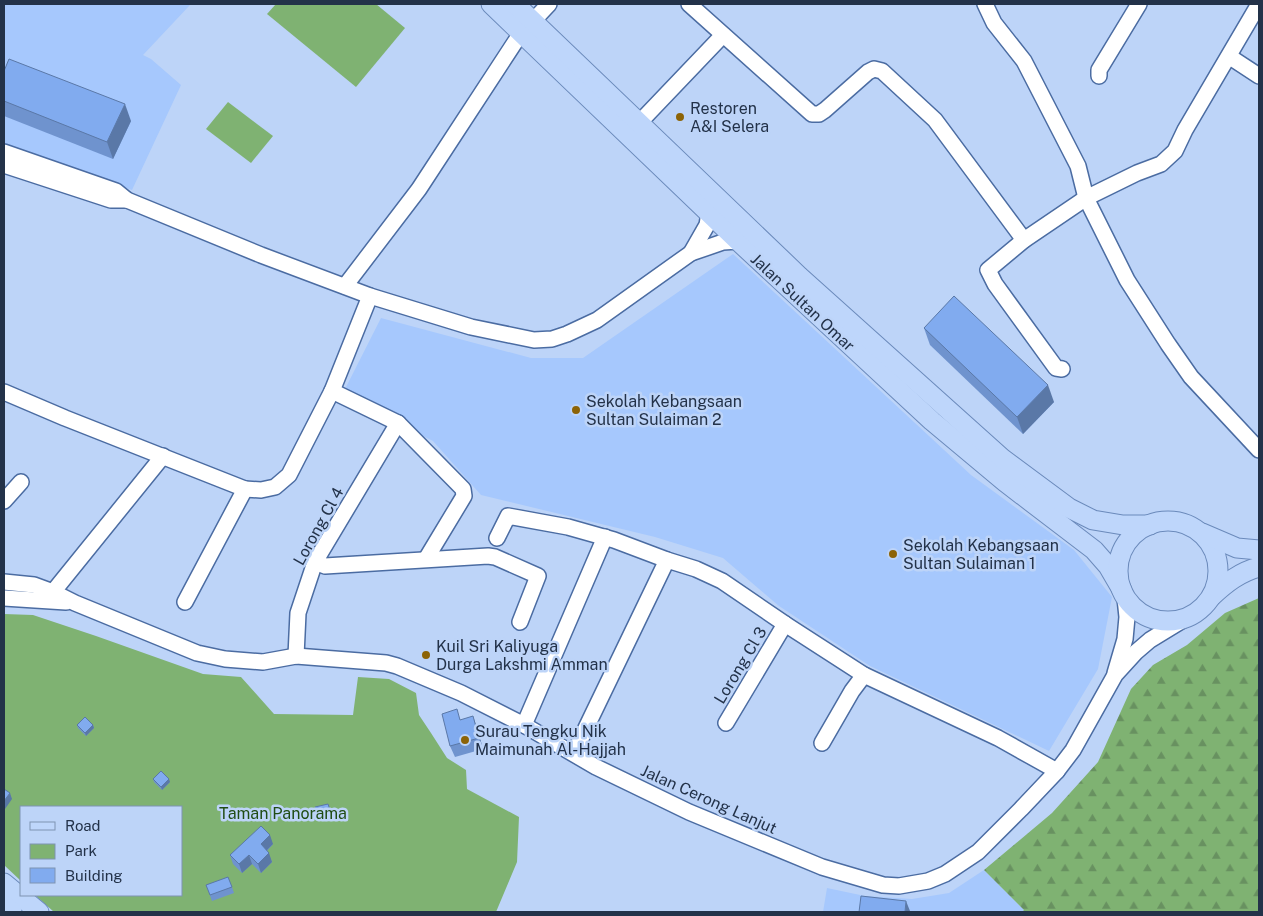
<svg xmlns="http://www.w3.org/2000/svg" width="1263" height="916" font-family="'Public Sans',sans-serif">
<defs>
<pattern id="forest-firs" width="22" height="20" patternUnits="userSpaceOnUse" patternTransform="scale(1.25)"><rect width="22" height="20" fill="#7fb272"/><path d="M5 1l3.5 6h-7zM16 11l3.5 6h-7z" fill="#689160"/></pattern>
</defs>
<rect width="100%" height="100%" fill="#bdd4f8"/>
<g fill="#a6c8fd">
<polygon points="4,4 190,5 143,55 151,59 181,85 132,190 4,147"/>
<polygon points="733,254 971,475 1074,550 1112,597 1098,669 1049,751 870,666 779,606 723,558 655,537 481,495 433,441 342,395 381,318 531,358 583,358"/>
<polygon points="984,870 1024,910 1022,912 823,912 827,888 865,896 912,899 949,893"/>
</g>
<polygon fill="url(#forest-firs)" points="1259,598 1259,912 1022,912 1024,910 984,870 1052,813 1098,762 1131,689 1153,665 1187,645 1225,613"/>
<g fill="#7fb272">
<polygon points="276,4 376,4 405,28 356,87 267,14"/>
<polygon points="228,102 273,136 251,163 206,129"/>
<polygon points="4,614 33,615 96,636 203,674 241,677 274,714 353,715 358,677 389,679 416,693 419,715 431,733 447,758 466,770 467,789 519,817 517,862 496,912 54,912 35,895 181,895 181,807 21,807 21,881 4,865"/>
</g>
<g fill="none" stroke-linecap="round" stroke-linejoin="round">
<defs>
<g id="minor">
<polyline points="689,4 812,114 819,114 825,110 868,72 874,69 882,71 935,120 1024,240"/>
<polyline points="985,4 994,23 1024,61 1078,166 1086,198 1127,280 1168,344 1191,377 1259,450"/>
<polyline points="533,21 549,4"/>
<polyline points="1230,57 1259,76"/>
<polyline points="1099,76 1099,70 1139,4"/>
<polyline points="639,123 723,35"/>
<polyline points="4,152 116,191 127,200 261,255 370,296 471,327 534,340 552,339 567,334 597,320 691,253 723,242 738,241"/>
<polyline points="4,165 111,200 127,200"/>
<polyline points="691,253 707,225 709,213"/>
<polyline points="345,286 419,189 521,33"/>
<polyline points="1062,369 1056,368 995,284 988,270 1024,240 1086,198 1137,173 1161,164 1175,151 1185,130 1259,4"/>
<polyline points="332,391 398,423 463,489 464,496 426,559"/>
<polyline points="4,392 65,418 245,489 185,602"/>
<polyline points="245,489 261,490 275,487 289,475 332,391 370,296"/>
<polyline points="4,501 21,482"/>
<polyline points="497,538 508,516 568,527 614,540 667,560 696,569 722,581 785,624 864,675 998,738 1057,771"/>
<polyline points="315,562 325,566 488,556 495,557 538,576 520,622"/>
<polyline points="4,582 34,585 53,592 75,603 197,653 225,659 263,662 296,656 386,663 397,666 461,693 524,725 596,767 689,812 822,867 883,885 899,886 928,881 945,874 978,852 1021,809 1057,771 1073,750 1115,675 1136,652 1150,640 1186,618"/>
<polyline points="53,592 163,456"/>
<polyline points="4,598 66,602"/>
<polyline points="296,656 298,613 315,562 398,423"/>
<polyline points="1115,673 1125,639 1127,617 1125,598"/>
<polyline points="726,723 785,624"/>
<polyline points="524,725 605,537"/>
<polyline points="822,743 852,691 864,675"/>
<polyline points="574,753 667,560"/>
</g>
<g id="major">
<polyline points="491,4 738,241 932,421 1005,482 1094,550 1108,566 1122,590"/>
<polyline points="515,4 799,276 1003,459 1069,508 1093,520 1123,525 1150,525"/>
<circle cx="1168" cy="571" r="50"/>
<polyline points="1202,533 1237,548 1259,550"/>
<path d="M1212,596C1226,583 1240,572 1259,567"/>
<polyline points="4,883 39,912"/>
<polyline points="4,905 12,912"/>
</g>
</defs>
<use href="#minor" stroke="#4b6ca2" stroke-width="18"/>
<use href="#major" stroke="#6b8abb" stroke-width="21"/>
<use href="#minor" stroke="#fff" stroke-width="15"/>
<use href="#major" stroke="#bed6fb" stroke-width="19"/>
</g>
<g fill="#6f93ce">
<polygon points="4,71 131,121 113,159 4,116"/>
<polygon points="924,328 1054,402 1023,434 930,345"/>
<polygon points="77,725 93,725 94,728 86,736 78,728"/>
<polygon points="477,728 483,749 455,757 450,746"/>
<polygon points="153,779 170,782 162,790 154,782"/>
<polygon points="328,804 332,816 319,820 315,807"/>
<polygon points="273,844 267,851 272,862 261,873 252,864 242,873 233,864 230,855"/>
<polygon points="206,885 232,887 234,893 212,901"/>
</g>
<g fill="#5a78a7">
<polygon points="125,104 131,121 113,159 107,142"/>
<polygon points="1048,385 1054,402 1023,434 1017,417"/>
<polygon points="473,716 477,728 483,749 479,738"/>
<polygon points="93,725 94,728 86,736 85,733"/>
<polygon points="169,779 170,782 162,790 161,787"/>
<polygon points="10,793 12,799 5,809 4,806 4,801"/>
<polygon points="270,835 273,844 264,853 261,844"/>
<polygon points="269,853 272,862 261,873 258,864"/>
<polygon points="249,855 252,864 242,873 239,864"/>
<polygon points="906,901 910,911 910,912 905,912"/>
</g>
<g fill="#81abef" stroke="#5a78a7">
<polygon points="9,59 125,104 107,142 4,101 4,71"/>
<polygon points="954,296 1048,385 1017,417 924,328"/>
<polygon points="457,709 460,720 473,716 479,738 450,746 442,714"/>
<polygon points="85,717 93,725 85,733 77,725"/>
<polygon points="161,771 169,779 161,787 153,779"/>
<polygon points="4,789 10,793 4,801"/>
<polygon points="328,804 331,813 318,817 315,807"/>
<polygon points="261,826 270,835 261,844 269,853 258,864 249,855 239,864 230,855"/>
<polygon points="228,877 232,887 210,895 206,885"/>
<polygon points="861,896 906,901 905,912 859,912"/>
</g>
<g fill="#8c6306" stroke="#bdd4f8" stroke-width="2">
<circle cx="680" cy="117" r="5"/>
<circle cx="576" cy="410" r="5"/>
<circle cx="893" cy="554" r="5"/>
<circle cx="426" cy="655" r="5"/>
<circle cx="465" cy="740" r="5"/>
</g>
<g text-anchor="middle" stroke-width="5" stroke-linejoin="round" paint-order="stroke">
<g font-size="16" fill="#233249" stroke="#bdd4f8" text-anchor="start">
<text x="690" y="114">Restoren<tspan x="690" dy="18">A&amp;I Selera</tspan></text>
<text x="586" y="407">Sekolah Kebangsaan<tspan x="586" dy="18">Sultan Sulaiman 2</tspan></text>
<text x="903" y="551">Sekolah Kebangsaan<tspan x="903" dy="18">Sultan Sulaiman 1</tspan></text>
<text x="436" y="652">Kuil Sri Kaliyuga<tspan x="436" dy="18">Durga Lakshmi Amman</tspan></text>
<text x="475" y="737">Surau Tengku Nik<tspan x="475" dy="18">Maimunah Al-Hajjah</tspan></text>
</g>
<g font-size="16" fill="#233249" stroke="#bdd4f8">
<text transform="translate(803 302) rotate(43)" y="6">Jalan Sultan Omar</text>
<text transform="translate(318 526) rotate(-61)" y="6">Lorong Cl 4</text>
<text transform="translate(740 665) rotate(-59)" y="6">Lorong Cl 3</text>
<text transform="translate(709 799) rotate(24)" y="6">Jalan Cerong Lanjut</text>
</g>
<g font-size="16" fill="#204c13" stroke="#bdd4f8">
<text x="283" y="819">Taman Panorama</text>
</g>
</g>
<rect width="1263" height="916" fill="none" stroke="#233249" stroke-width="10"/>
<rect x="20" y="806" width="162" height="90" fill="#bdd4f8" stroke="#7f93b2"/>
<rect x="30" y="822" width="25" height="8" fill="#bed6fb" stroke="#7f93b2"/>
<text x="65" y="831" font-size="15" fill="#233249">Road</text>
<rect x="30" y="844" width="25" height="15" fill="#7fb272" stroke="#7f93b2"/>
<text x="65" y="856" font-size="15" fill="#233249">Park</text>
<rect x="30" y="868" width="25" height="15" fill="#81abef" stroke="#7f93b2"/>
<text x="65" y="881" font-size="15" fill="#233249">Building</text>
</svg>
